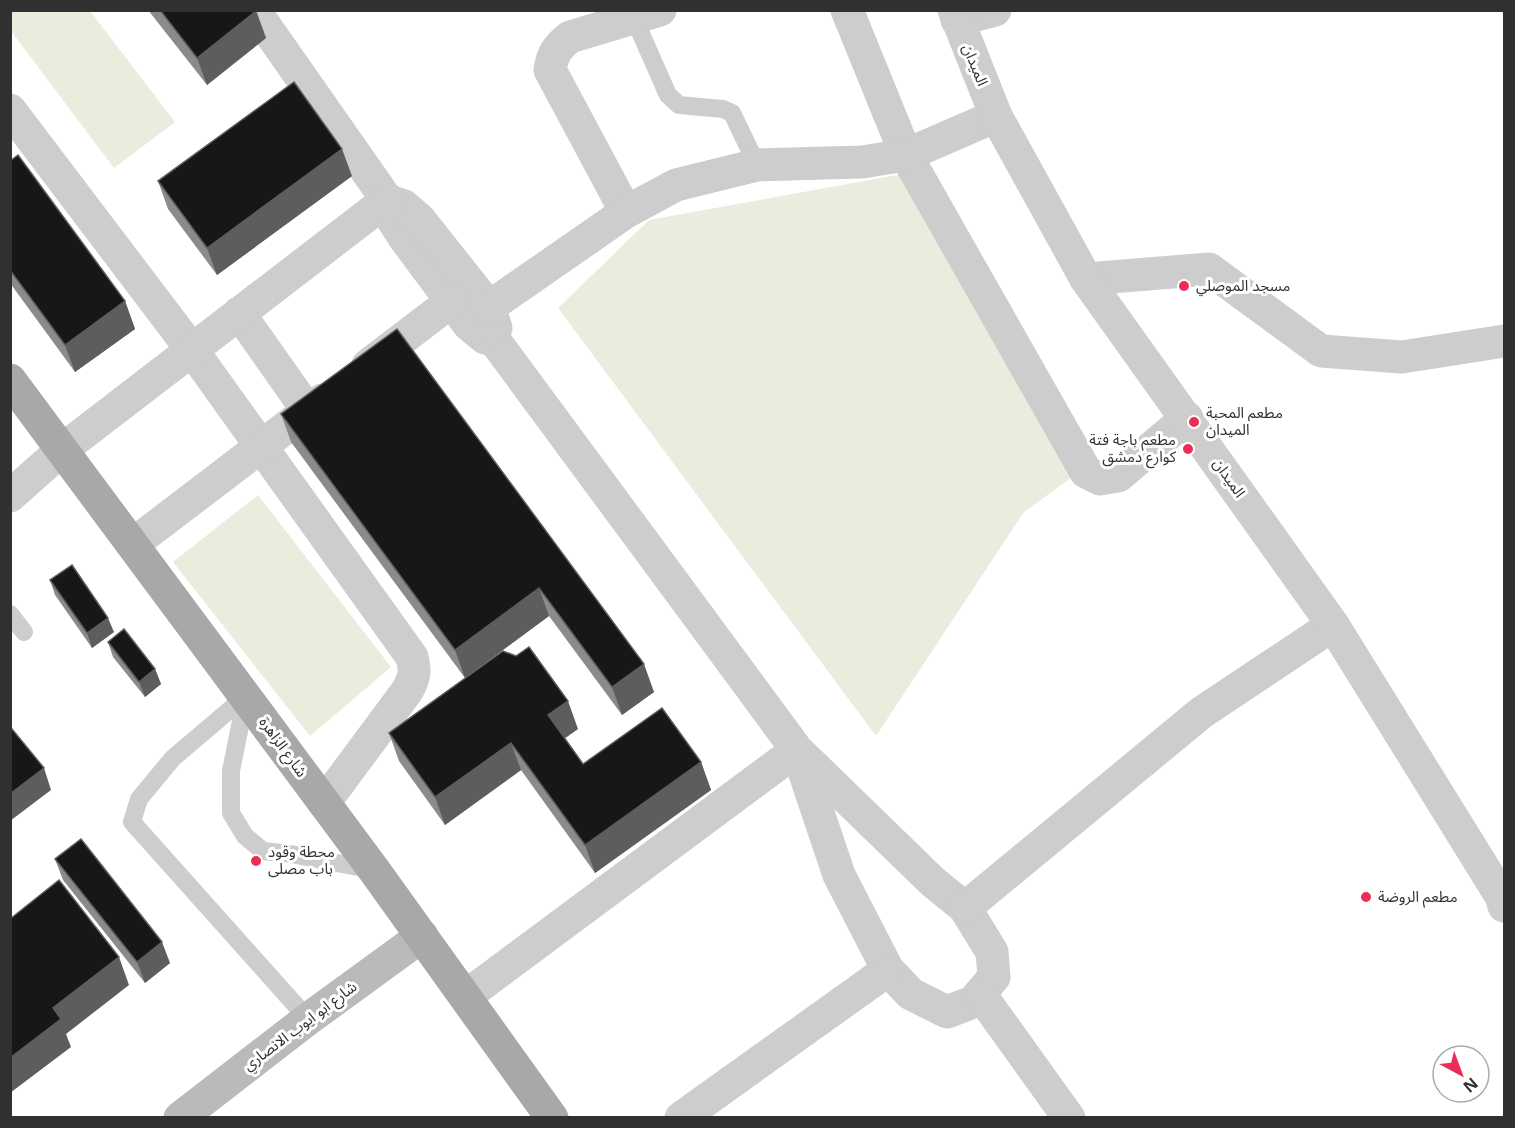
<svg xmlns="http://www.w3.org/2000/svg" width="1515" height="1128" font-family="'Open Sans','Noto Sans Arabic',sans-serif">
<rect width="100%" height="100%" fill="#fff"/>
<g fill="#e8eddd">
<polygon points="11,10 90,11 175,122 114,168 11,31"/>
<polygon points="903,174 1079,472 1024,512 876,736 558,308 649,220"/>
<polygon points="258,495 391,667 310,736 173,562"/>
</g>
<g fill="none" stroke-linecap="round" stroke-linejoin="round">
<g stroke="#cdcdcd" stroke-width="18">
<polyline points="634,18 668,95 679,105 723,109 732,113 757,165"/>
<polyline points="10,614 24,632"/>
<polyline points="246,696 173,758 139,799 132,822 308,1019"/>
<polyline points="246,696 231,771 231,813 245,836 263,851 291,854 373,870"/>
</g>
<g stroke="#cdcdcd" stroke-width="33">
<polyline points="254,10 387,200 391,217 403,236 469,325 485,338 495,341 797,750 933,882 965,908 992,952 994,977 973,1002 947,1012 911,994 888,970 839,875 797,750 466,996"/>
<polyline points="847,10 906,155 1086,472 1100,479 1118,476 1187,418"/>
<polyline points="957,20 995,10"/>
<path d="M10,110L192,350L412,657C416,671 414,679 407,691L324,803"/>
<polyline points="387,200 404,206 420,220 489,307 496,328"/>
<path d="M626,212L550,70C552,55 557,47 570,37L660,10"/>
<polyline points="1086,279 1209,269 1321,351 1402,357 1504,341"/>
<polyline points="489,307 626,212 676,185 757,165 862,162 906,155 996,116"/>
<polyline points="239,313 308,411"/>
<polyline points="368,365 452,301"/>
<polyline points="10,496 63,449 387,200"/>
<polyline points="133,544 322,400"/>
<polyline points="965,908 1201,713 1333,625"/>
<polyline points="980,994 1069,1118"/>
<polyline points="681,1118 888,970"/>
</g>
<polyline stroke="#cdcdcd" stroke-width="33" points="954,10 996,116 1086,279 1333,625 1501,896 1504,906"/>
<polyline stroke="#bababa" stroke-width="33" points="180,1118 308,1019 422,936"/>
<polyline stroke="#a8a8a8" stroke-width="33" points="10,380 374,870 552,1118"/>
</g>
<g fill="#8b8b8b">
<polygon points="148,10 256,10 266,38 207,85"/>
<polygon points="10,161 125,301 135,329 75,372 10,283"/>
<polygon points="352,176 217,275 168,209 158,181"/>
<polygon points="397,329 654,692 622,715 549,616 465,678 291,442 281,414"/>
<polygon points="50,580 114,632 92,648 55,595"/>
<polygon points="108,642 155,669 161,684 145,697 113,657"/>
<polygon points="578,729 565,738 583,764 701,762 711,790 595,873 521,770 445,825 399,761 389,733"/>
<polygon points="55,859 170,963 145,983 63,880"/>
</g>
<g fill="#5d5d5d">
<polygon points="256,11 266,38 207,85 197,58"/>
<polygon points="342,149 352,176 217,275 207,248"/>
<polygon points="125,301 135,329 75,372 65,345"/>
<polygon points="539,588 549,616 465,678 455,650"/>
<polygon points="108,618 114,632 92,648 87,633"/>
<polygon points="644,664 654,692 622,715 612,687"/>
<polygon points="155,669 161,684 145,697 139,682"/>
<polygon points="568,701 578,729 558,743 548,715"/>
<polygon points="511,743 521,770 445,825 435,797"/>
<polygon points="701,762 711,790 595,873 585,845"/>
<polygon points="44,768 51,790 10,821 10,794"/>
<polygon points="162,942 170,963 145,983 137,962"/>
<polygon points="119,957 129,985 66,1034 71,1047 10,1093 10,1058 53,1008"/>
</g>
<g fill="#171717" stroke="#5d5d5d" stroke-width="1.5">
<polygon points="160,10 256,10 256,11 197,58"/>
<polygon points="294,82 342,149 207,248 158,181"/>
<polygon points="18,155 125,301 65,345 10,270 10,161"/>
<polygon points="397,329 644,664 612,687 539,588 455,650 281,414"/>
<polygon points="72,565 108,618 87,633 50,580"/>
<polygon points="124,629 155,669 139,682 108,642"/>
<polygon points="529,647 568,701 548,715 583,764 662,708 701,762 585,845 511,743 435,797 389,733 503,651 516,656"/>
<polygon points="12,729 44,768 10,794 10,730"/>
<polygon points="81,839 162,942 137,962 55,859"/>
<polygon points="59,880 119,957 53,1008 61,1019 10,1058 10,919"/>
</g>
<g fill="#ec2d58" stroke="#fff" stroke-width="2">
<circle cx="1184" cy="286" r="6"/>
<circle cx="1194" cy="422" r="6"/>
<circle cx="1188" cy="449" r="6"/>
<circle cx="256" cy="861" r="6"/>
<circle cx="1366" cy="897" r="6"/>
</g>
<g text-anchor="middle" stroke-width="6" stroke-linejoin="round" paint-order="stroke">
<g font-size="15" fill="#303030" stroke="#fff">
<text transform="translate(975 65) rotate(68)" y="5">الميدان</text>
<text transform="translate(1229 478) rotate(55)" y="5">الميدان</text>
<text transform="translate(283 747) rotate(54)" y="5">شارع الزاهرة</text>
<text transform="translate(300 1026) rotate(-37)" y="5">شارع ابو ايوب الانصاري</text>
</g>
<g font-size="15" fill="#303030" stroke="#fff" text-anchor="start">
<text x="1196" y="291">مسجد الموصلي</text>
<text x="1206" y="418">مطعم المحبة<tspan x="1206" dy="17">الميدان</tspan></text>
<text x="1176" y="445" text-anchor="end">مطعم باجة فتة<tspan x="1176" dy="17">كوارع دمشق</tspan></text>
<text x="268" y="857">محطة وقود<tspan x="268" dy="17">باب مصلى</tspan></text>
<text x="1378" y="902">مطعم الروضة</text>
</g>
</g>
<rect width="1515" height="1128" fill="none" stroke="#303030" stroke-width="24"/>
<g transform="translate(1461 1074) rotate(139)"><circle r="28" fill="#ffffff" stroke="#acacac" stroke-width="1.5"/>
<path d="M0-4.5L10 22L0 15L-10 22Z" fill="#ec2d58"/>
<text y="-9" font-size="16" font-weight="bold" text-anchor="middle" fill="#303030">N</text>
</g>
</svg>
